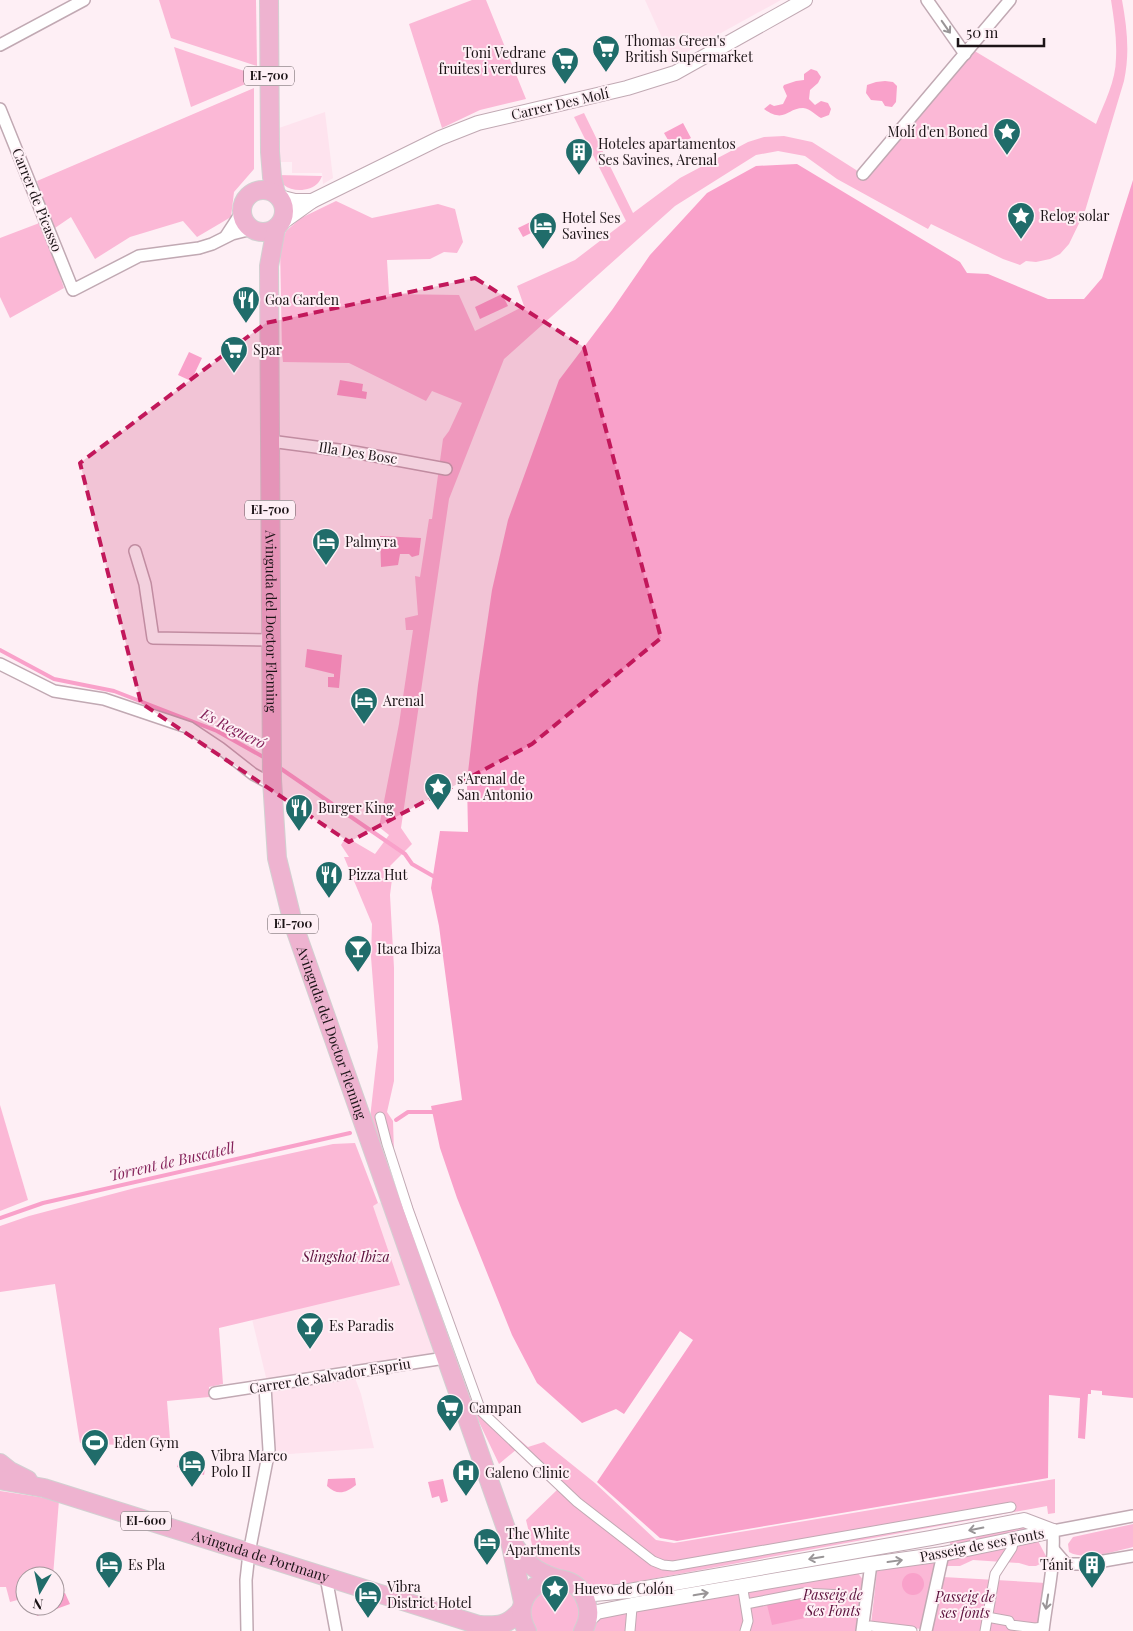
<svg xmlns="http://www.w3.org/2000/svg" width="1133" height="1631" font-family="'Playfair Display',serif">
<rect width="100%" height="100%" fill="#feeff5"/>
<g fill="#fee3ee">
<polygon points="645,0 781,0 672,60"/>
<polygon points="325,112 333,178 323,184 322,173 292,173 292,162 279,162 279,128"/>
<polygon points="399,1199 458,1363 355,1378 361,1394 374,1448 275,1455 269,1390 252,1319 247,1292 294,1233 378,1203"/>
</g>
<g fill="#fbb8d6">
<polygon points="159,0 256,0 257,66 171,38"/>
<polygon points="472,0 486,0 526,99 480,110 442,128 409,24"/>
<path d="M1111,0H1122C1127,28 1130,53 1124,81L1085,211L1069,244L1060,254L1050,259L1036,262L1026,261L1020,265L1003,259L931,224L928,229L837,179L805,156L778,151L756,155L675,206L504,359L449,499L401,828L412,844L390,866L393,871L390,895L394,968V1081L387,1112L393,1121L394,1153L483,1408L528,1447L544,1442L595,1483L656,1540L674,1543L1055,1479V1513L1048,1514L1047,1506L597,1589L578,1578L541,1564L535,1557L526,1520L558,1489L517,1449L499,1464L478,1420L370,1118L378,1047L371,957L372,924L344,857H349L341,845L346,837L375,854L389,835L379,827L399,724L413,630H406L405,618L418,615L415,576L420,577L429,519H432L443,439L449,431L462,403L432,391L426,401L349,363L283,362L282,352L280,246L286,231L301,218L336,201L372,218L438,204L455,209L463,242L457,253L444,252L430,259L387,260L389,294L459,295L475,331L524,306L517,286L575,260L626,221L574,117L584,113L633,213L680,178L748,142L764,137L784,136L812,142L864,175L973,50L1096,124C1104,103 1116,81 1116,58C1117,39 1114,19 1111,0Z"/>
<polygon points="174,47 256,75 255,80 191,107"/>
<polygon points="254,88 254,169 234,192 231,217 197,237 183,221 130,237 95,259 71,217 52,230 37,181"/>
<path d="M277,175L322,176C321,178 320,181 318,183C311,191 293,193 284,185C282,183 279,178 277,175Z"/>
<polygon points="42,222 64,288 10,318 0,297 0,238"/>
<polygon points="0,1105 28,1200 0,1211"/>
<polygon points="355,1143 378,1203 373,1206 400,1285 219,1328 223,1384 209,1387 209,1397 167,1401 170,1439 133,1442 119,1445 80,1443 55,1284 0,1292 0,1226 29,1216 135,1188 333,1144"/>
<polygon points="0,1491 59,1500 53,1576 25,1576 25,1598 10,1602 6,1587 0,1587"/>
<polygon points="1023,1523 1040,1531 951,1547 949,1539"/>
<path d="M1133,1524V1547C1116,1551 1084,1561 1069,1552L1068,1544L1073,1537Z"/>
<polygon points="1037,1539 1048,1560 1036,1566 1029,1566 1019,1563 973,1560 960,1566 946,1566 949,1555"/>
<polygon points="937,1561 922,1629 871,1624 877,1571"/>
<polygon points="857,1572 864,1581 858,1631 591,1631 592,1626 599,1618"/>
<polygon points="943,1577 1046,1583 1037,1631 932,1631"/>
<path d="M558,1587C579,1594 589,1613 573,1631H537C533,1627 533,1622 531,1617C526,1597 541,1588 558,1587Z"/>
</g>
<g fill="#f9a1ca">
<path d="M811,69L817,71L821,77L818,83L810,90L809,99L815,105L821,101L828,103L831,109L829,115L821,118C815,115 811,109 803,108C787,108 785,124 764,109L770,104L774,106L783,104L787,96L783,87L784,85L796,81L804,80V74Z"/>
<polygon points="885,81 893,82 897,86 896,102 892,107 885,106 882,101 871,100 866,93 867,85 876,82"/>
<polygon points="683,123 691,138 672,147 664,133"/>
<polygon points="797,164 960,262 967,273 988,274 1048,299 1084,299 1102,278 1133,180 1133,1398 1102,1395 1102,1391 1091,1390 1091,1394 1088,1394 1085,1439 1078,1438 1080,1398 1049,1395 1048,1478 677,1541 660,1538 597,1482 693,1340 680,1331 624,1414 616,1409 582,1423 537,1383 512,1335 457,1198 440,1148 431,1106 462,1100 439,926 431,888 440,831 468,832 467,781 478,685 492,590 508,520 559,380 612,310 650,255 707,193 756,166"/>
<polygon points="545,215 549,222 544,225 545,226 523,237 518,228"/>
<polygon points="502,294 508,306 480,319 475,307"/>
<polygon points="189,352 202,358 191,381 178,375"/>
<polygon points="340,380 363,384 362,391 367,392 366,399 337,395"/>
<polygon points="380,536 421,538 419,555 412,557 409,554 400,554 398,565 381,567"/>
<polygon points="307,649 342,655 339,688 328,687 328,677 334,677 334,674 305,667"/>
<polygon points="181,1455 196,1459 196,1464 205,1468 204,1475 177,1467"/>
<path d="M355,1478L356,1485C346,1493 337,1496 327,1486L328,1479Z"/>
<polygon points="443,1479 448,1501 441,1503 439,1496 432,1498 428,1482"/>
<circle cx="913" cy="1584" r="11"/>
<polygon points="65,1593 70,1604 37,1616 34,1606 55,1606 55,1596"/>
<polygon points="805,1597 810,1617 772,1625 767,1605"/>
</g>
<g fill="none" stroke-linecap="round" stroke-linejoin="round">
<g stroke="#f9a1ca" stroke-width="4">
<polyline points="0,650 54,679 114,691 217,731 267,759"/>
<polyline points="277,766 405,854 412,864 433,876"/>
<polyline points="396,1120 408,1112 433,1112"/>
<polyline points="0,1218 43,1203 350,1133"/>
</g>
<defs>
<g id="pedestrian">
<polyline points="380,1117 387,1144 408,1209 481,1411 577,1502 653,1561 663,1565 673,1566 1011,1507"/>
<polyline points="743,1590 748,1621 745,1631"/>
<polyline points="746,1604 803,1593 843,1595"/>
<polyline points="987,1617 1009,1621 1011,1625 1035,1628 1043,1627"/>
<polyline points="630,1631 632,1608"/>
<polyline points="863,1631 870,1626 912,1631"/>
<polyline points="985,1631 995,1574 1012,1548 1013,1543"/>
</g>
<g id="minor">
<polyline points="927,0 965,54"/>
<polyline points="0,45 84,0"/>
<polyline points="0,109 73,290 139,256 199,248 212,244 232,234 252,229"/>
<polyline points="863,174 1010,0"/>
<polyline points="226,236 241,213"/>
<polyline points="270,441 354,452 446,469"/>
<polyline points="135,551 145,584 153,638 271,640"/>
<polyline points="0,664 54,691 104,699 190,728 220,748 253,774 264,780 272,780"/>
<polyline points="215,1393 445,1358"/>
<polyline points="1054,1550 1066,1564 1086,1564 1133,1556"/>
<polyline points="326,1577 336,1631"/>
<polyline points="247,1631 246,1580 249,1553 269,1450 265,1387"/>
<polyline points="862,1631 871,1564"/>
<polyline points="926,1631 943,1554"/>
<path d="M1043,1631C1047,1597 1055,1566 1053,1531L1133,1516"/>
</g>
<g id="tertiary">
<polyline points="279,197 295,201 312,201"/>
<polyline points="280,224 312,201 440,138 478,123 627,88 675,73 805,0"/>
<polyline points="581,1592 594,1594 629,1591 931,1538 1024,1520 1053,1531"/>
<polyline points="587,1621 597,1612 632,1605 871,1564 943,1554 1053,1531"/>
</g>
<g id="primary">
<polyline points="269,0 270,152 272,177 276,194"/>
<circle cx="263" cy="211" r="21"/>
<path id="s1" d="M276,228L269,266L272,780L277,858L293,923L509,1537L523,1602"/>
<polyline points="0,1463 10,1471 28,1480"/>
<path id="s2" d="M0,1480L44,1488L479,1625L490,1631"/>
<path d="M512,1542C527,1564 532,1570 558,1579"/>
<path d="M479,1625C498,1626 508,1626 521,1610"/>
<path d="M527,1631C502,1586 571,1557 586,1601C590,1611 588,1622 583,1631"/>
</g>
</defs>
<use href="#pedestrian" stroke="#c1a9b3" stroke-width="11"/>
<use href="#minor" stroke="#c1a9b3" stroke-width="14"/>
<use href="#tertiary" stroke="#c1a9b3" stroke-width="16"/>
<use href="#primary" stroke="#d2d0d1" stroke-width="20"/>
<use href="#pedestrian" stroke="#fff" stroke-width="9"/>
<use href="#minor" stroke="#fff" stroke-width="11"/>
<use href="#tertiary" stroke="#fff" stroke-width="14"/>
<use href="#primary" stroke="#eeb3d0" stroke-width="18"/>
</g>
<defs><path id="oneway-shaft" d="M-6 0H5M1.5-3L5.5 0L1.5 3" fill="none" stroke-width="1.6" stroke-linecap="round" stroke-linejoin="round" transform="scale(1.25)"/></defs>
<g stroke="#999597">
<use href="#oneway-shaft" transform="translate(946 27) rotate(55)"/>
<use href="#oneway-shaft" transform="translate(976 1529) rotate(169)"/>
<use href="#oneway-shaft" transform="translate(816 1558) rotate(170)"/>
<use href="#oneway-shaft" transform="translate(895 1561) rotate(-8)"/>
<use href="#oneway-shaft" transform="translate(701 1594) rotate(-10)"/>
<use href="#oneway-shaft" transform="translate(1047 1602) rotate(99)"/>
</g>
<path fill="#c2185b" fill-opacity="0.2" stroke="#c2185b" stroke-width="4" stroke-dasharray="10 6" stroke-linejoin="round" d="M475,278L584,347L661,638L532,744L349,842L141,703L80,463L266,323Z"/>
<defs>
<symbol id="supermarket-pin" viewBox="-11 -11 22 30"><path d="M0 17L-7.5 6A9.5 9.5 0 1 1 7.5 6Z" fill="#206c6a" stroke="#feeff5"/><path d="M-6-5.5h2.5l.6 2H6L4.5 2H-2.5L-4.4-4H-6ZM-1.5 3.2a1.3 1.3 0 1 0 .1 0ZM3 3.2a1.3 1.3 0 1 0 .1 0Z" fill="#fff"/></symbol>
<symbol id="sight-pin" viewBox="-11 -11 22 30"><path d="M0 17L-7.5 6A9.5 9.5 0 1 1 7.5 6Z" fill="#206c6a" stroke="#feeff5"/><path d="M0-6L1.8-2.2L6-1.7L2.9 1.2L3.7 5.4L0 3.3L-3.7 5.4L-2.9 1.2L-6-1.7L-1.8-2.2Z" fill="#fff"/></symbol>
<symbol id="building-pin" viewBox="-11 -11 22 30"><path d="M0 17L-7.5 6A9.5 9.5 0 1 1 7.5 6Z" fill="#206c6a" stroke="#feeff5"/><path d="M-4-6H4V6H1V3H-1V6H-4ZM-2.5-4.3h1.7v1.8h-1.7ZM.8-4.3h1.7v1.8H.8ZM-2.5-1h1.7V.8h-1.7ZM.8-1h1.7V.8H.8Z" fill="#fff"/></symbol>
<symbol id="hotel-pin" viewBox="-11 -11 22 30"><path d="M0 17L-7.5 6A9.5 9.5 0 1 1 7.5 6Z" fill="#206c6a" stroke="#feeff5"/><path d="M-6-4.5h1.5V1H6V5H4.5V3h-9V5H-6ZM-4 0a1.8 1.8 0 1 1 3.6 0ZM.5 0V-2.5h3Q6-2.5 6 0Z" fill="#fff"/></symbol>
<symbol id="restaurant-pin" viewBox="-11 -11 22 30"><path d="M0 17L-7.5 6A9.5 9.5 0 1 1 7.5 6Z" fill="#206c6a" stroke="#feeff5"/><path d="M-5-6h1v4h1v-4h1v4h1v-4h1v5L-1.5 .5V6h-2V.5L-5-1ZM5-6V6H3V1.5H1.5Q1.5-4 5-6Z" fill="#fff"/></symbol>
<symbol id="bar-pin" viewBox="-11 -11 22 30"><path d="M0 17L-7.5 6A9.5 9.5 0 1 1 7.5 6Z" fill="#206c6a" stroke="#feeff5"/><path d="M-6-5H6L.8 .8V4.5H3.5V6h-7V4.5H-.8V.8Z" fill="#fff"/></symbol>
<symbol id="stadium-pin" viewBox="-11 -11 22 30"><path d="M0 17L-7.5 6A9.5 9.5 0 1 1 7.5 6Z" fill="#206c6a" stroke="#feeff5"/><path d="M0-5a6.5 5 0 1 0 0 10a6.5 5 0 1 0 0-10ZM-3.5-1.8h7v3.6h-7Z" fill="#fff"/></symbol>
<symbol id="hospital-pin" viewBox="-11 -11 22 30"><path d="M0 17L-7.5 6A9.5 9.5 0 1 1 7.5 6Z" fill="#206c6a" stroke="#feeff5"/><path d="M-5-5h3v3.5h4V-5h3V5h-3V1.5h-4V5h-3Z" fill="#fff"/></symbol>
</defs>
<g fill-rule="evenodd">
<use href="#supermarket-pin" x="590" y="33" width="32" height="43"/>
<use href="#supermarket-pin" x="549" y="45" width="32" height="43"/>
<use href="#sight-pin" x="991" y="116" width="32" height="43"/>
<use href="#building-pin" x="563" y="136" width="32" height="43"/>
<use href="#sight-pin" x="1005" y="200" width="32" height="43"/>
<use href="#hotel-pin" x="527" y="210" width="32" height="43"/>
<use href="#restaurant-pin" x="230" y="284" width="32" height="43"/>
<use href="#supermarket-pin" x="218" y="334" width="32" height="43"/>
<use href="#hotel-pin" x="310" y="526" width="32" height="43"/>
<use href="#hotel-pin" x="348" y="685" width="32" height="43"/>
<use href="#sight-pin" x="422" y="771" width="32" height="43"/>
<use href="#restaurant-pin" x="283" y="792" width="32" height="43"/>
<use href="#restaurant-pin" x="313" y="859" width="32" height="43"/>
<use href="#bar-pin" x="342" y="933" width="32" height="43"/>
<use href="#bar-pin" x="294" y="1310" width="32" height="43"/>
<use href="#supermarket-pin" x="434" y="1392" width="32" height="43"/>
<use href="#stadium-pin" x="79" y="1427" width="32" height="43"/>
<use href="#hotel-pin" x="176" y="1448" width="32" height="43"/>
<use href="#hospital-pin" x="450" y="1457" width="32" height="43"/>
<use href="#hotel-pin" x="471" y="1526" width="32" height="43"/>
<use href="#hotel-pin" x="93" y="1549" width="32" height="43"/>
<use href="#building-pin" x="1076" y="1549" width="32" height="43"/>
<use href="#sight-pin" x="539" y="1573" width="32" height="43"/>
<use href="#hotel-pin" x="352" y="1579" width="32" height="43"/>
</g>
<g text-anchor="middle" stroke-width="4" stroke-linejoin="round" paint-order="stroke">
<g fill="#feeff5" stroke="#60565a" stroke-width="1">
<rect x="244" y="66.5" width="50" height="19" rx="4"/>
<rect x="245" y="500.5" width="50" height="19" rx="4"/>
<rect x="268" y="914.5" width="50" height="19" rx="4"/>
<rect x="121" y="1511.5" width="50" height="19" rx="4"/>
</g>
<g font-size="12" font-weight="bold" fill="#1c1417">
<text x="269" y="80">EI-700</text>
<text x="270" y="514">EI-700</text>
<text x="293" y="928">EI-700</text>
<text x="146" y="1525">EI-600</text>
</g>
<g font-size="14" fill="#1c1417" stroke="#feeff5" text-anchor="start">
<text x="625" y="46">Thomas Green's<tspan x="625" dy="16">British Supermarket</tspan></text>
<text x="546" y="58" text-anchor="end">Toni Vedrane<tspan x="546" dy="16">fruites i verdures</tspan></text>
<text x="988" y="137" text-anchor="end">Molí d'en Boned</text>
<text x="598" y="149">Hoteles apartamentos<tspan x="598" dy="16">Ses Savines, Arenal</tspan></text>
<text x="1040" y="221">Relog solar</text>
<text x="562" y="223">Hotel Ses<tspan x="562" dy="16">Savines</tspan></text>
<text x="265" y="305">Goa Garden</text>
<text x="253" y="355">Spar</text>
<text x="345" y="547">Palmyra</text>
<text x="383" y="706">Arenal</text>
<text x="457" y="784">s'Arenal de<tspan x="457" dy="16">San Antonio</tspan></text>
<text x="318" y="813">Burger King</text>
<text x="348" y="880">Pizza Hut</text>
<text x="377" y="954">Itaca Ibiza</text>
<text x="329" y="1331">Es Paradis</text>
<text x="469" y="1413">Campan</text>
<text x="114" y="1448">Eden Gym</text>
<text x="211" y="1461">Vibra Marco<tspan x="211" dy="16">Polo II</tspan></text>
<text x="485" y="1478">Galeno Clinic</text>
<text x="506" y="1539">The White<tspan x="506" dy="16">Apartments</tspan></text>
<text x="128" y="1570">Es Pla</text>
<text x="1073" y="1570" text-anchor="end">Tánit</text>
<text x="387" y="1592">Vibra<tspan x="387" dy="16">District Hotel</tspan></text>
<text x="574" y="1594">Huevo de Colón</text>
</g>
<g font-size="14" fill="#1c1417" stroke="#feeff5">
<text transform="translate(560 104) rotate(-13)" y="5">Carrer Des Molí</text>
<text transform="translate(37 200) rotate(68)" y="5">Carrer de Picasso</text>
<text transform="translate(358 453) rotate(9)" y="5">Illa Des Bosc</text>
<text dy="5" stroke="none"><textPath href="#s1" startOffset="394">Avinguda del Doctor Fleming</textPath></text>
<text dy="5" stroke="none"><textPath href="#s1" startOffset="814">Avinguda del Doctor Fleming</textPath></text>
<text transform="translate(330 1376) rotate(-9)" y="5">Carrer de Salvador Espriu</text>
<text transform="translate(982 1545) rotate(-11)" y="5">Passeig de ses Fonts</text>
<text dy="5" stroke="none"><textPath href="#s2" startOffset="272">Avinguda de Portmany</textPath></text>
</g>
<g font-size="14" font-style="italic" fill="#5b0f3b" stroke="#feeff5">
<text x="346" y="1262">Slingshot Ibiza</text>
<text x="833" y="1600">Passeig de<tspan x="833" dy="16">Ses Fonts</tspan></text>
<text x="965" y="1602">Passeig de<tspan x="965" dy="16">ses fonts</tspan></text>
</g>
<g font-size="15" font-style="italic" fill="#85225a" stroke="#feeff5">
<text transform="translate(233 729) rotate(27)" y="5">Es Regueró</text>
<text transform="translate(172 1162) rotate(-13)" y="5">Torrent de Buscatell</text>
</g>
</g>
<g transform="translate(40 1591) rotate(189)"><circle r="24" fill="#feeff5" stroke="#a4979c"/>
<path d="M0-4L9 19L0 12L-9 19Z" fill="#206c6a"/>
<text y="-8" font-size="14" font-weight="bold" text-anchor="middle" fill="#1c1417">N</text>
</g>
<path d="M958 38v8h86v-8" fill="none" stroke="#1c1417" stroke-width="2.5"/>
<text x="966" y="38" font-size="15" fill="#1c1417" stroke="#feeff5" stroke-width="4" paint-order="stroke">50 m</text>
</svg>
